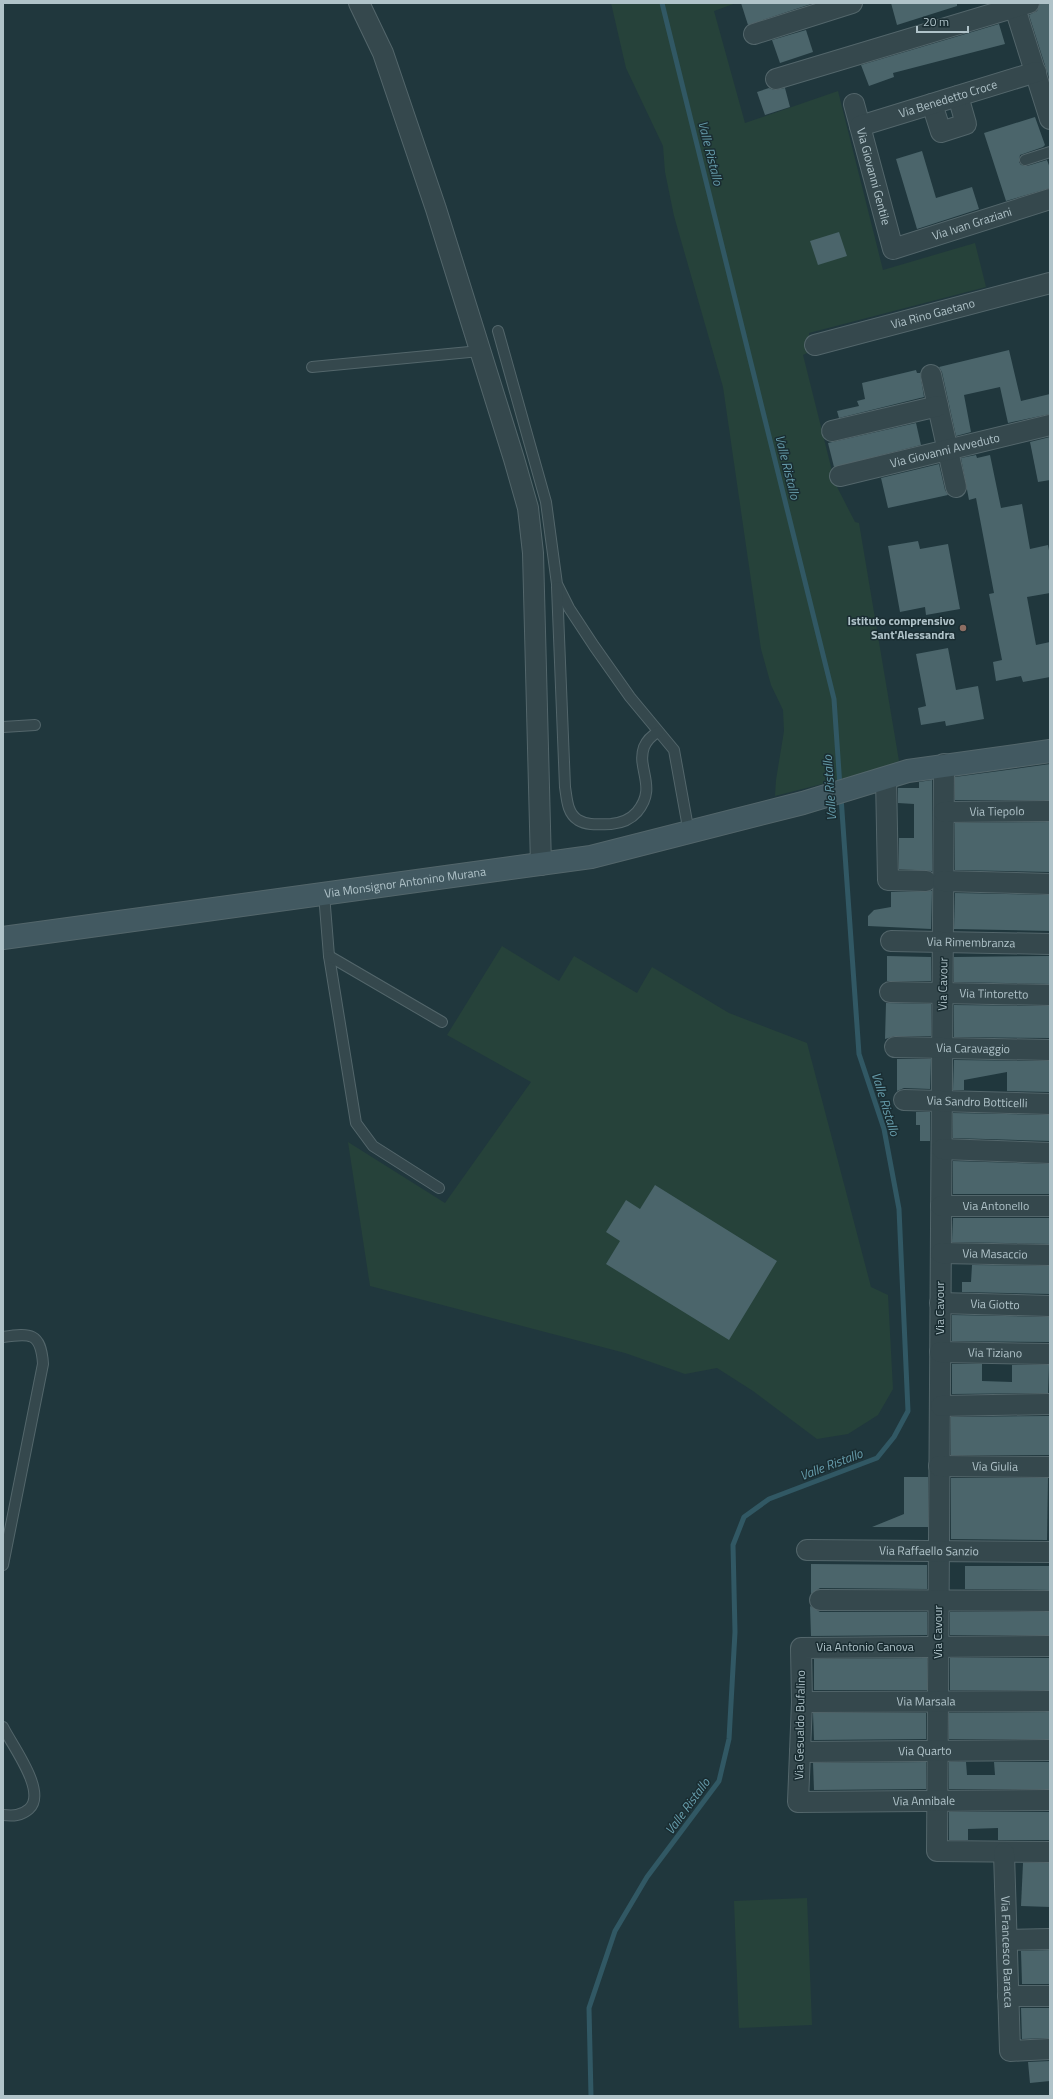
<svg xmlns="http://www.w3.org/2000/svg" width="1053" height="2099" font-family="'Titillium Web',sans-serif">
<rect width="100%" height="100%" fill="#20373d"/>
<g fill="#26423a">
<polygon points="611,3 736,3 714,11 745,123 838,91 883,270 975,243 986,287 809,333 809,352 803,355 835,483 855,522 859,523 899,761 873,771 775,796 776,780 784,731 783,710 771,685 761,649 723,387 674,216 665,172 663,146 626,68"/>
<polygon points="502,946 559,981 574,956 637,993 652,967 729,1013 807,1043 871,1287 888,1295 893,1389 878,1415 848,1434 817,1439 753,1391 717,1368 685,1374 625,1353 370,1286 348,1142 445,1203 531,1082 447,1035"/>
<polygon points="807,1898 812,2025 739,2028 734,1901"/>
</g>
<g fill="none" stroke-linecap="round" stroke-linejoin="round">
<g stroke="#315864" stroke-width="5">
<polyline points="662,3 834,699 840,787"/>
<polyline points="591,2096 589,2008 615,1931 647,1877 719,1781 729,1739 735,1632 733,1545 744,1517 769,1499 877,1458 894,1437 908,1411 899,1209 884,1129 859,1054 841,797"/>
</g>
</g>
<g fill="#4b656b">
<polygon points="741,3 814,3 748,25"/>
<polygon points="891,3 957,3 957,6 897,25"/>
<polygon points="1050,3 1050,81 1029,15 1037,11 1040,4"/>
<polygon points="999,24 1005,44 893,73 894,77 869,86 861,65"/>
<polygon points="806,30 813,52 780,63 772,40"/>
<polygon points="769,88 774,90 785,88 790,107 765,115 757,92"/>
<polygon points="1035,117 1045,145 1043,147 1020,155 1019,162 1021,165 1027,166 1047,160 1050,168 1050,188 1006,201 984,133"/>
<polygon points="922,151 936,198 972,187 979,209 917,229 896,159"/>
<polygon points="839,232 847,256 818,265 810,241"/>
<polygon points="1009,350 1021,401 1050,394 1050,414 1008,423 1000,387 964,395 971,432 956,436 942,372 939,367"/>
<polygon points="916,370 917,373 920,373 924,397 839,418 837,411 859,406 857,401 865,399 862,383"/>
<polygon points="916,423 921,445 834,467 828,443"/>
<polygon points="1050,437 1050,480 1038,482 1030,442"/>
<polygon points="976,455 977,458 990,455 1001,508 1022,504 1030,549 1048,545 1050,556 1050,593 1027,597 1036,645 1050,642 1050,677 1023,682 1021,676 996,681 993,662 1002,660 989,594 994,593 976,498 969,500 961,458"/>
<polygon points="939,464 945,490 948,495 888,508 881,478"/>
<polygon points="918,541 920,549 948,544 960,609 926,615 925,607 900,612 888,546"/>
<polygon points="948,648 956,690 978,686 984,719 946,726 945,721 921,725 918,708 926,706 916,654"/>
<polygon points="1050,764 1050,800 955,800 955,777"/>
<polygon points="932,780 932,871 899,869 899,838 914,838 914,804 898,803 898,788 919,788 919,782"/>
<polygon points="1050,822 1050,872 955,870 955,823"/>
<polygon points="932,891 931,929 868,926 868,916 874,910 891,907 891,892"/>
<polygon points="955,893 1050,895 1050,931 954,929"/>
<polygon points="887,956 931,957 931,981 887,981"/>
<polygon points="1050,956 1050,984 954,982 954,957"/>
<polygon points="886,1003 931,1004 931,1036 895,1036 885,1039"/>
<polygon points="954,1005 1050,1006 1050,1038 954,1037"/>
<polygon points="897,1059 931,1059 930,1089 904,1088 897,1091"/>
<polygon points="954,1060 1050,1061 1050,1092 1007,1091 1007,1072 964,1080 964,1090 953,1090"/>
<polygon points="916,1112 930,1112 930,1141 920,1141 920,1125 916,1125"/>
<polygon points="953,1113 1050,1115 1050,1141 953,1138"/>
<polygon points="953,1161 1050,1164 1050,1194 953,1194"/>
<polygon points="655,1185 777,1261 729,1340 606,1264 620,1241 606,1232 626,1200 640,1209"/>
<polygon points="953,1218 1050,1218 1050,1244 952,1242"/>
<polygon points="972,1265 1050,1266 1050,1294 962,1292 962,1282 971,1282"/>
<polygon points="952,1315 1049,1317 1049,1342 952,1341"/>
<polygon points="952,1364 982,1364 982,1381 1012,1382 1012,1365 1049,1365 1048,1393 952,1394"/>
<polygon points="1049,1416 1049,1455 951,1455 951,1417"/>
<polygon points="904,1477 928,1477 928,1527 872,1527 904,1514"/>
<polygon points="951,1478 1048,1478 1047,1540 951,1539"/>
<polygon points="811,1564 927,1565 927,1589 820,1588 811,1594"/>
<polygon points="965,1566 1050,1566 1050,1590 965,1589"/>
<polygon points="810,1606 820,1612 927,1612 927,1635 811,1636"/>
<rect x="950" y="1612" width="100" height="23"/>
<polygon points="927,1658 927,1690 814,1690 814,1659"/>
<rect x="950" y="1658" width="100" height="32"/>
<polygon points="1050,1712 1050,1739 949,1739 949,1713"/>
<polygon points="813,1713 926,1713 926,1739 814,1740"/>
<polygon points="926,1762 926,1789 814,1790 813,1763"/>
<polygon points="949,1762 966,1762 967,1775 995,1775 994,1762 1050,1762 1050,1789 949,1789"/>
<polygon points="949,1812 1050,1812 1050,1840 998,1840 998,1828 968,1829 968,1840 949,1840"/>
<polygon points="1023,1863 1050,1863 1050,1907 1021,1906"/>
<polygon points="1050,1950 1050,1984 1022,1984 1021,1951"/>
<polygon points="1021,2008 1050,2008 1050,2038 1022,2039"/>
<polygon points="1050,2061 1050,2081 1030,2083 1028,2062"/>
</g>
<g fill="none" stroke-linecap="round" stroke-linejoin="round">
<defs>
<g id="lane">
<polyline points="1025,160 1050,152"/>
<polyline points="498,331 546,502 557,584 569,608 594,646 630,697 674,750 689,833"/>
<polyline points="312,367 480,351"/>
<path d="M557,587L565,787C567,799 567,813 578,820C588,826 600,824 611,824C622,823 630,820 637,812C658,787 636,769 644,747C647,740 651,736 658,732"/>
<polyline points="3,727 35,725"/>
<polyline points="324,894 329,956 356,1123 373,1146 439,1188"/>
<polyline points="329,956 442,1022"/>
<path d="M3,1337C30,1333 41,1332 43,1364L3,1565"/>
<path d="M3,1727C11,1744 48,1792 29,1809C21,1816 13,1816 3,1815"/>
</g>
<g id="street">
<polyline points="359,3 383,53 436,209 514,459 528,508 533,553 541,865"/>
<polyline points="1015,8 1050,119"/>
<polyline points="754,34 852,3"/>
<polyline points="776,79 1029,3"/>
<path id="s1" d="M854,104L893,249L1050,199"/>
<polyline points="932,104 941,132 966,124 958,96"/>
<path id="s2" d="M860,126L1036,72"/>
<path id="s3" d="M815,345L1050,283"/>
<polyline points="931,375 956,487"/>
<polyline points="832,431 938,406"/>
<path id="s4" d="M840,476L1050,425"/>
<polyline points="944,764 937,1851 1050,1852"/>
<polyline points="886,778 888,880 926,881"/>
<path id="s5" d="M944,812L1050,811"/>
<polyline points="943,881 1050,884"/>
<path id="s6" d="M891,941L1050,944"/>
<path id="s7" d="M890,992L1050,995"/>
<path id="s8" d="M895,1047L1050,1050"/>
<path id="s9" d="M904,1100L1050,1104"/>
<polyline points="942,1149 1050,1153"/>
<path id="s10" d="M941,1206H1050"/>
<path id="s11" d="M941,1253L1050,1255"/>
<path id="s12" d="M940,1303L1050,1306"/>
<path id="s13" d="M940,1352L1050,1354"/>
<polyline points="941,1406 1050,1404"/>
<path id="s14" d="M939,1466L1050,1467"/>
<path id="s15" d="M807,1550L1050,1552"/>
<polyline points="820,1600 1050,1601"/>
<path id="s16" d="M1050,1646L801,1648L802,1702L798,1802L1050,1800"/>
<path id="s17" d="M802,1702L1050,1701"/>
<path id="s18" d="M800,1752L1050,1750"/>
<path id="s19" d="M1004,1853L1010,2051L1050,2049"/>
<polyline points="1007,1940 1050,1939"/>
<polyline points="1008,1996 1050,1996"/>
</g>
<g id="secondary">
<path id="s20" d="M3,938L591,857L803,803L908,771L1050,751"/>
</g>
</defs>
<use href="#lane" stroke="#53666b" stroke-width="12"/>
<use href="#street" stroke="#53666b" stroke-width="22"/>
<use href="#secondary" stroke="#53666b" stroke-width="24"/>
<use href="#lane" stroke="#35484d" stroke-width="10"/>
<use href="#street" stroke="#35484d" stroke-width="20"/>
<use href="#secondary" stroke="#425961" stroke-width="22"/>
</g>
<circle fill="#8d6e63" stroke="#1a2d32" stroke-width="1.5" cx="963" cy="628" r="4"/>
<g text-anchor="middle" stroke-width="3" stroke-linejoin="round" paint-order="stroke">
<g font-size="12" fill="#b0c3c9" stroke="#1a2d32">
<text dy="4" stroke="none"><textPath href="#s2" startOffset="92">Via Benedetto Croce</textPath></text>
<text dy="4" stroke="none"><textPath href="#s1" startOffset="75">Via Giovanni Gentile</textPath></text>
<text dy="4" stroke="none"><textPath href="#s1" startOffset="233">Via Ivan Graziani</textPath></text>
<text dy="4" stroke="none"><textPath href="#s3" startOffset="122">Via Rino Gaetano</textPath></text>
<text dy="4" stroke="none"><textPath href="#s4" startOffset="108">Via Giovanni Avveduto</textPath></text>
<text dy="4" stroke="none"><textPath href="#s5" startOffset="53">Via Tiepolo</textPath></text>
<text dy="4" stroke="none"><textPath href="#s20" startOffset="406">Via Monsignor Antonino Murana</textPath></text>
<text dy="4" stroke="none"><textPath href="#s6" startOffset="80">Via Rimembranza</textPath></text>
<text transform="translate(943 984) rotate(-89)" y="4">Via Cavour</text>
<text dy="4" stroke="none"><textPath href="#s7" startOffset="104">Via Tintoretto</textPath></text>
<text dy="4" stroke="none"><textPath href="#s8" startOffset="78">Via Caravaggio</textPath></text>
<text dy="4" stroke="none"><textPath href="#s9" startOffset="73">Via Sandro Botticelli</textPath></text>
<text dy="4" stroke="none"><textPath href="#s10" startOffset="55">Via Antonello</textPath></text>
<text dy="4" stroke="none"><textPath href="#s11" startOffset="54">Via Masaccio</textPath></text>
<text dy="4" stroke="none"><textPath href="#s12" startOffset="55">Via Giotto</textPath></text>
<text transform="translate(940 1308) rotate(-90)" y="4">Via Cavour</text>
<text dy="4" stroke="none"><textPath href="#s13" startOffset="55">Via Tiziano</textPath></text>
<text dy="4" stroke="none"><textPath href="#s14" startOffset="56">Via Giulia</textPath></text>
<text dy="4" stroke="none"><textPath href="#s15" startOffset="122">Via Raffaello Sanzio</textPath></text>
<text transform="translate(938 1632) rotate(-90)" y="4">Via Cavour</text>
<text x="865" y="1651">Via Antonio Canova</text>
<text dy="4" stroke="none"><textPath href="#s17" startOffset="124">Via Marsala</textPath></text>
<text transform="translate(800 1725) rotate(-89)" y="4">Via Gesualdo Bufalino</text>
<text dy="4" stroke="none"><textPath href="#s18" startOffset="125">Via Quarto</textPath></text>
<text dy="4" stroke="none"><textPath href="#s16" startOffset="529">Via Annibale</textPath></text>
<text dy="4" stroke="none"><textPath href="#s19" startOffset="99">Via Francesco Baracca</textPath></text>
</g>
<g font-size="12" font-weight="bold" fill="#b0c3c9" stroke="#1a2d32" text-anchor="end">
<text x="955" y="625">Istituto comprensivo<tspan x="955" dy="14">Sant'Alessandra</tspan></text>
</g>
<g font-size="13" font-style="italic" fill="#669cab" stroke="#1a2d32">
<text transform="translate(711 153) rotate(76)" y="5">Valle Ristallo</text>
<text transform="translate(788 467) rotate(76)" y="5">Valle Ristallo</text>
<text transform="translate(829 788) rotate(-94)" y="5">Valle Ristallo</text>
<text transform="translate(886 1104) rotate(73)" y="5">Valle Ristallo</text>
<text transform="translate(831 1464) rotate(-21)" y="5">Valle Ristallo</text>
<text transform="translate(687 1806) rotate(-54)" y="5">Valle Ristallo</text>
</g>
</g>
<rect width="1053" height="2099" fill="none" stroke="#b0c3c9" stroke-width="8"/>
<path d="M917 26v6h51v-6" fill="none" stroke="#b0c3c9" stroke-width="2"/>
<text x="923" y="26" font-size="12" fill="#b0c3c9" stroke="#1a2d32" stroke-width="3" paint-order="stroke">20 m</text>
</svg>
